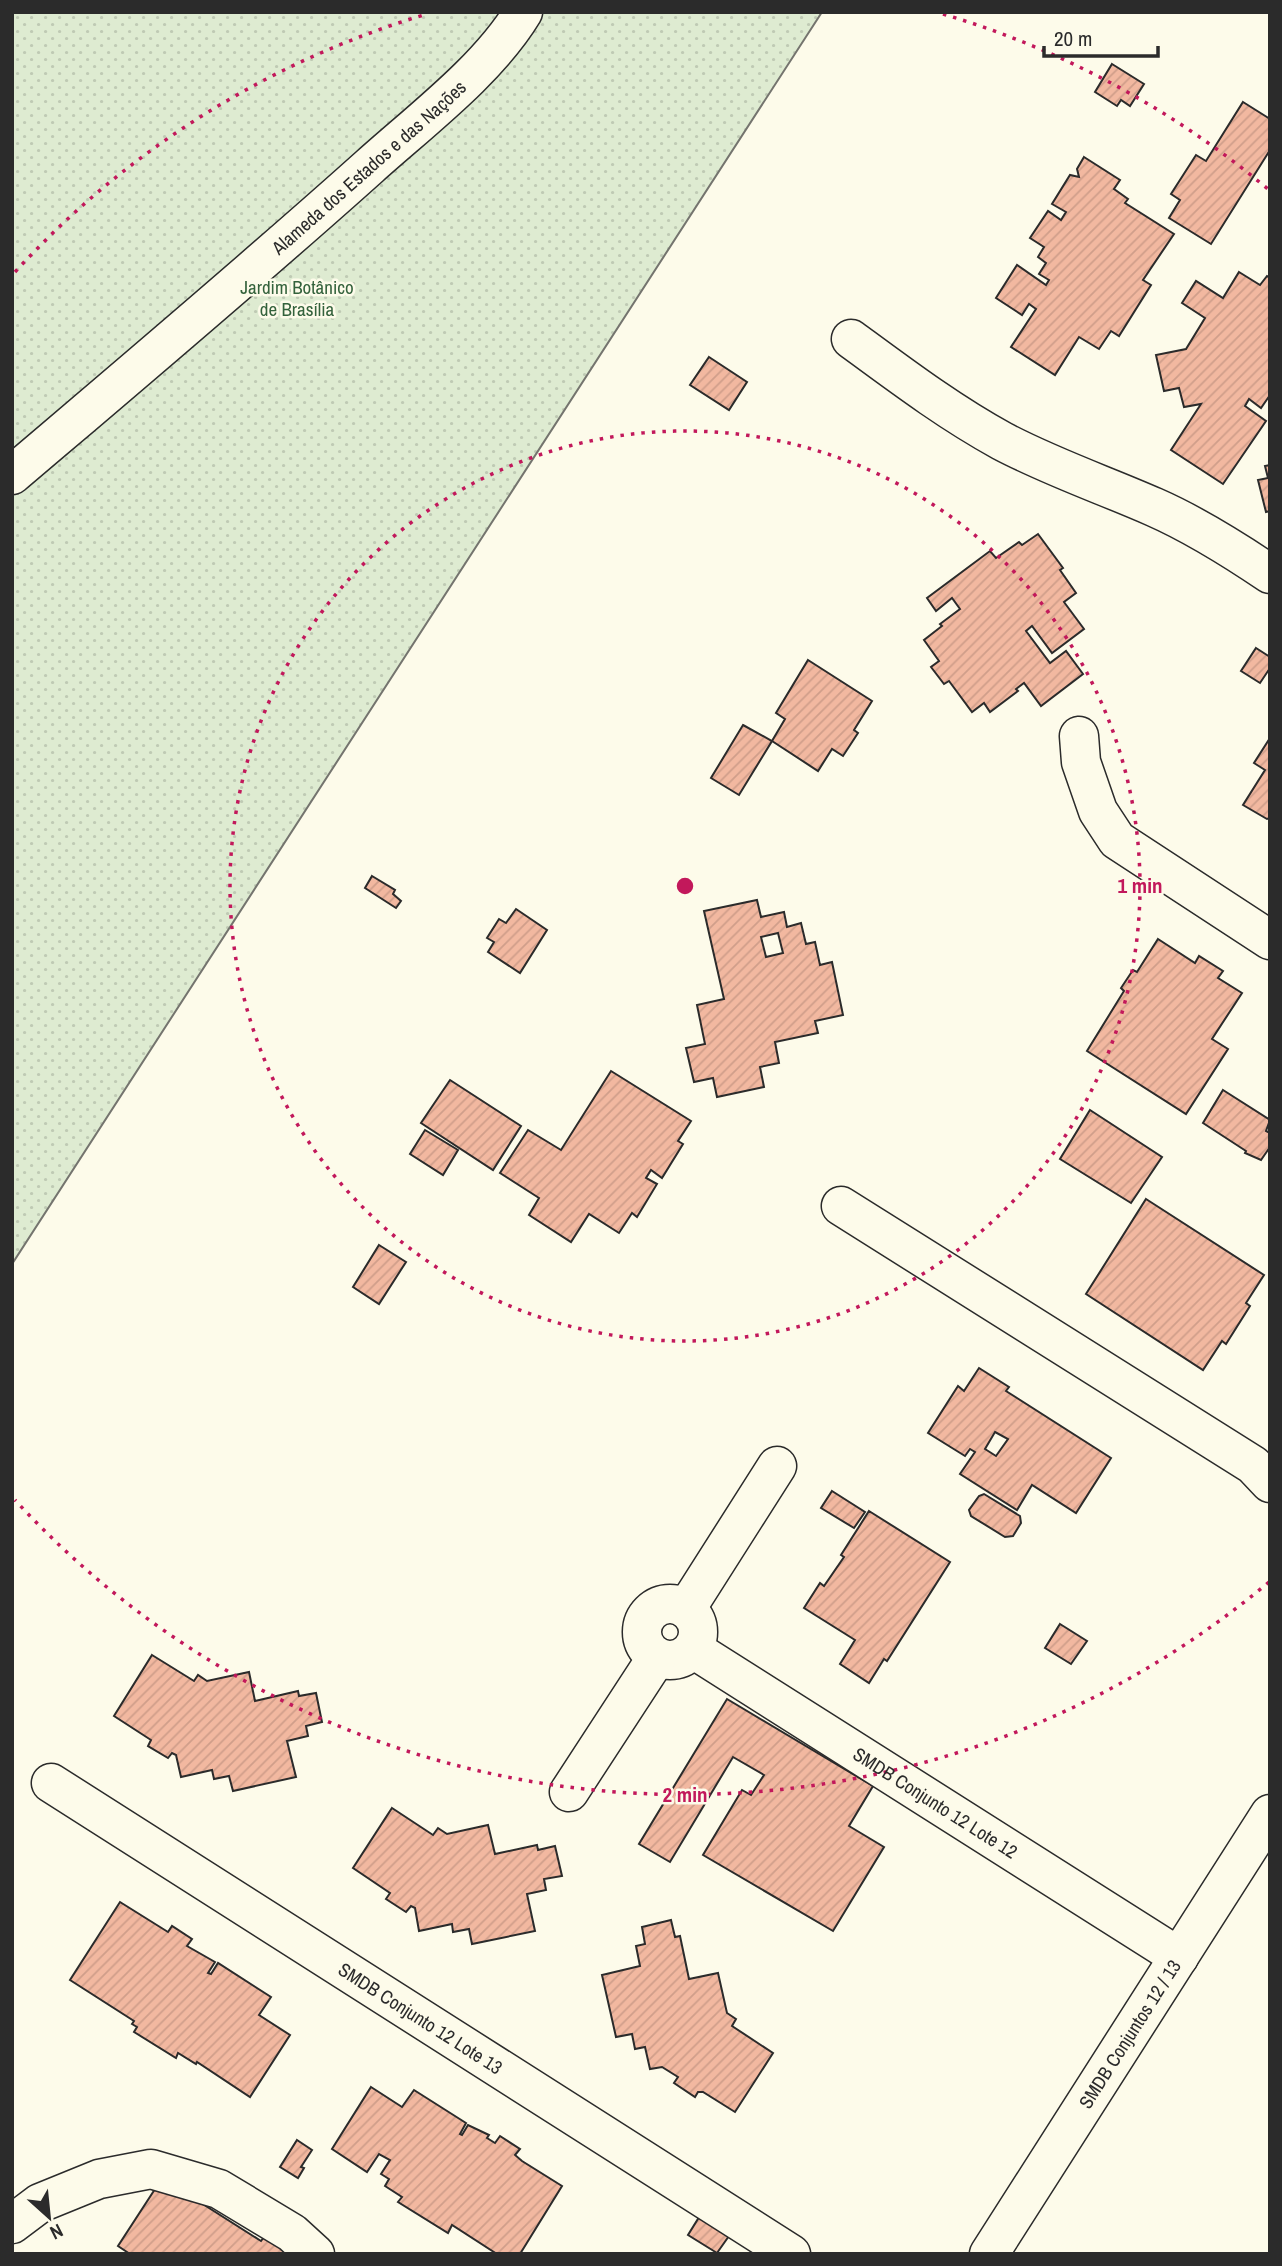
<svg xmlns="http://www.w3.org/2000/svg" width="1282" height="2266" font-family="'Archivo Narrow',sans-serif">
<defs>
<pattern id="park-dots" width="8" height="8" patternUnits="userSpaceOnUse" patternTransform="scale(1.75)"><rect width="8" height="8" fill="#deebd1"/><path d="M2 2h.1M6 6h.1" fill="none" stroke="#bfcab4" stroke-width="1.8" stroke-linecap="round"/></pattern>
<pattern id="building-hatch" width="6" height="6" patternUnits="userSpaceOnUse" patternTransform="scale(1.75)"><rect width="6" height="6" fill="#f2b8a0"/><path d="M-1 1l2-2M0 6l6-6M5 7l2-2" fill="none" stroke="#d09e8a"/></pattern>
</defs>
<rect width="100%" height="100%" fill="#fdfbea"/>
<polygon fill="url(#park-dots)" stroke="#74746e" stroke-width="2" points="12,12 822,12 12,1264"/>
<g fill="url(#building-hatch)" stroke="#2b2b2b" stroke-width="2" fill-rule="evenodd">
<polygon points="1112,64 1144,84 1130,106 1121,100 1117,106 1095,92"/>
<polygon points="1243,102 1270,119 1270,150 1211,244 1169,218 1180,200 1171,194 1196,155 1206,161"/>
<polygon points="1084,157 1120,180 1114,189 1128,199 1125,203 1174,234 1143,280 1151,285 1119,336 1111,331 1099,349 1079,337 1055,375 1011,347 1036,309 1029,304 1022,315 996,298 1017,265 1046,285 1049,280 1039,274 1046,263 1038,257 1044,247 1030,238 1048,211 1061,220 1066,212 1052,204 1070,175 1079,177 1077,169"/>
<polygon points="1239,272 1260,285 1267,276 1270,278 1270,395 1261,408 1249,399 1245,406 1266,421 1223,484 1171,450 1201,404 1184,407 1179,388 1164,391 1156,355 1186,349 1205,318 1182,303 1196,281 1223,298"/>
<polygon points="709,357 747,382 729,410 690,385"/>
<polygon points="1270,465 1270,511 1266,512 1258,480 1268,478 1265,466"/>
<polygon points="1038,534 1063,568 1060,570 1076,593 1064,602 1084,629 1052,653 1032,626 1026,631 1050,663 1066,651 1083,674 1041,706 1024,683 1016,689 1018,691 990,712 984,703 972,712 949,681 944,684 931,667 939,661 924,640 942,626 940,624 960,609 952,598 936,611 927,598 990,551 996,558 1019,542 1022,545"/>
<polygon points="1256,648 1270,657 1270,668 1260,683 1241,671"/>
<polygon points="808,660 872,701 854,730 858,733 843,756 832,749 818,771 772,741 785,719 776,713"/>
<polygon points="743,725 772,741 739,795 711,778"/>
<polygon points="1270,738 1270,818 1267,819 1243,805 1265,770 1254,763"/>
<polygon points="372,876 395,890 393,894 401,901 396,908 365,888"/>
<path d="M757,900L761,917L784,912L787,927L801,923L806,944L815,942L820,965L832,962L843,1015L815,1021L818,1033L775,1042L779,1063L760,1067L764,1087L717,1097L713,1078L694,1082L686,1048L705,1044L697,1005L724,999L704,911ZM778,933L783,953L766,957L761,937Z"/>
<polygon points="516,909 547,930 520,973 488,952 494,942 487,938 499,919 506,923"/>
<polygon points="1158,939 1195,963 1199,956 1223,971 1218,978 1242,993 1212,1039 1228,1049 1186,1114 1087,1051 1124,991 1121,988 1133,970 1137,972"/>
<polygon points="611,1071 691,1121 678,1141 683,1144 662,1178 651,1170 646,1178 657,1184 637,1217 632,1213 619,1233 589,1214 571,1242 529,1215 539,1198 500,1173 528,1130 561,1150"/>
<polygon points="450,1080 521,1126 493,1170 421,1123"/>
<polygon points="1223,1090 1270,1120 1266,1131 1270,1133 1270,1147 1261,1160 1245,1153 1246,1151 1203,1123"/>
<polygon points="1090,1110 1162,1157 1131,1203 1060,1159"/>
<polygon points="425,1130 458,1150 443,1175 410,1154"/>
<polygon points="1146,1199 1264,1275 1246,1303 1250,1306 1226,1344 1222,1341 1203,1370 1086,1294"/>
<polygon points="379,1245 406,1262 379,1304 353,1287"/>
<path d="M979,1368L1009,1387L1006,1391L1111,1458L1076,1513L1032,1485L1017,1510L960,1474L975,1452L970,1449L965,1456L928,1433L958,1386L964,1391ZM995,1432L1008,1439L996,1456L985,1449Z"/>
<polygon points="832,1491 865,1512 854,1528 821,1508"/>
<polygon points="984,1494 1020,1516 1021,1523 1013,1536 1005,1537 971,1516 969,1510 979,1496"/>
<polygon points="869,1511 950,1562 887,1661 884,1659 869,1683 840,1664 855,1640 804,1608 820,1583 824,1586 844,1557 841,1555"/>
<polygon points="1060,1624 1087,1641 1071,1664 1045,1648"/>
<polygon points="152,1655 194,1681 198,1675 207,1681 249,1672 255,1701 298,1691 299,1696 316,1693 322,1722 306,1726 308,1736 287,1741 296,1777 233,1791 229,1776 214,1779 212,1770 181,1777 176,1755 172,1753 168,1758 148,1746 151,1740 114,1716"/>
<polygon points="727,1699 873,1786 849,1826 884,1847 833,1931 703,1855 742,1790 751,1795 764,1775 733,1757 670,1862 639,1844"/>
<polygon points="392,1808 433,1835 438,1828 447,1834 488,1825 495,1854 537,1845 538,1850 555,1846 562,1876 544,1879 546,1890 527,1894 535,1931 472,1944 469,1929 453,1932 452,1924 419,1931 415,1908 411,1906 406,1912 386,1899 390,1893 353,1868"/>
<polygon points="120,1902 168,1932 172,1926 192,1939 187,1946 215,1962 208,1973 211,1974 218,1963 271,1997 259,2015 290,2035 250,2097 197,2062 196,2064 178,2053 176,2058 134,2032 137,2027 132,2024 134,2021 70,1980"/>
<polygon points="671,1920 675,1937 680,1936 689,1979 718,1973 727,2013 736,2019 732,2026 773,2053 735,2112 703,2092 698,2092 695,2097 674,2083 678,2077 662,2067 650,2069 645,2047 635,2049 632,2034 616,2037 602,1975 640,1966 636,1946 645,1944 642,1927"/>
<polygon points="371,2087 402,2107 414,2090 466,2123 460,2134 462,2135 468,2125 489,2135 487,2138 495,2143 500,2136 520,2149 515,2155 522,2161 562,2186 520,2254 497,2254 452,2225 448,2233 398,2202 402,2197 385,2186 389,2179 381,2174 390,2160 379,2154 367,2172 332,2149"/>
<polygon points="297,2140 312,2150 301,2167 304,2168 298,2178 280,2167"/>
<polygon points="157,2186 176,2187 261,2241 264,2237 290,2254 130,2254 118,2246"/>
<polygon points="706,2206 736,2226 717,2253 688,2235"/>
</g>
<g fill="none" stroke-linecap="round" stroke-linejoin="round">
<defs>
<g id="minor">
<path d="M851,339C900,375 949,412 1002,441C1051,467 1104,485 1154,507C1195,525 1233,549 1270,574"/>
<path id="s1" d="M12,475C132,373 253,271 370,166C420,121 488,70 523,12"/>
<polyline points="1079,736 1081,762 1098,811 1117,840 1270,940"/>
<polyline points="841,1206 1253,1465 1270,1483"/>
<circle cx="670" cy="1632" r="28"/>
<polyline points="686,1609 777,1466"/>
<path id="s2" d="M693,1649L1179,1957"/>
<path id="s3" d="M51,1783L791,2254"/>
<polyline points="569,1792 657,1657"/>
<polyline points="12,2224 40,2203 99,2179 151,2169 219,2189 292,2233 315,2254"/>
<path id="s4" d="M989,2254L1270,1814"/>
</g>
</defs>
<use href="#minor" stroke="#2b2b2b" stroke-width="41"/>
<use href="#minor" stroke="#fdfbea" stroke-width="38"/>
</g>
<g fill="none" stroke="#c2185b" stroke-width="3.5" stroke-dasharray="3.5 7">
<circle cx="685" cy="886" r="455"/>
<path d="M1269 1582A909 909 0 0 1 15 1500M15 272A909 909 0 0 1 427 14M943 14A909 909 0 0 1 1269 190"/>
</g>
<g text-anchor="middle" stroke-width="5" stroke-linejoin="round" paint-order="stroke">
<g font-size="19" fill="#2b2b2b" stroke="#fdfbea">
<text dy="7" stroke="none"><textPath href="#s1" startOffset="471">Alameda dos Estados e das Nações</textPath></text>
<text dy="7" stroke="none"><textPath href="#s2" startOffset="287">SMDB Conjunto 12 Lote 12</textPath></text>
<text dy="7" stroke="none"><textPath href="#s3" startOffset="438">SMDB Conjunto 12 Lote 13</textPath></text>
<text dy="7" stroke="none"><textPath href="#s4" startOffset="261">SMDB Conjuntos 12 / 13</textPath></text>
</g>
<g font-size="19" fill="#34623c" stroke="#fdfbea">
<text x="297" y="294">Jardim Botânico<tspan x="297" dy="22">de Brasília</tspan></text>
</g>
</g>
<circle cx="685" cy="886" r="10" fill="#c2185b" stroke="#fdfbea" stroke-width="3.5"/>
<g font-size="21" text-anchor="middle" font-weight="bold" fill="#c2185b" stroke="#fdfbea" stroke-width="5" stroke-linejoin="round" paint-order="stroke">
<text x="1140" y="893">1 min</text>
<text x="685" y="1802">2 min</text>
</g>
<rect width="1282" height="2266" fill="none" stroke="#2b2b2b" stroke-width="28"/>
<g transform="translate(49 2217) rotate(153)" stroke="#fdfbea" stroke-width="5" paint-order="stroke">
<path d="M0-5L12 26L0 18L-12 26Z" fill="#2b2b2b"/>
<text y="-10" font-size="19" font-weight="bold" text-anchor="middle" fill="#2b2b2b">N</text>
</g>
<path d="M1044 46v10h114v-10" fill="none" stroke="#2b2b2b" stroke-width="3.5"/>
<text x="1054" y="46" font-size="21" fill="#2b2b2b" stroke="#fdfbea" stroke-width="5" paint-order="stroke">20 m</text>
</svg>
